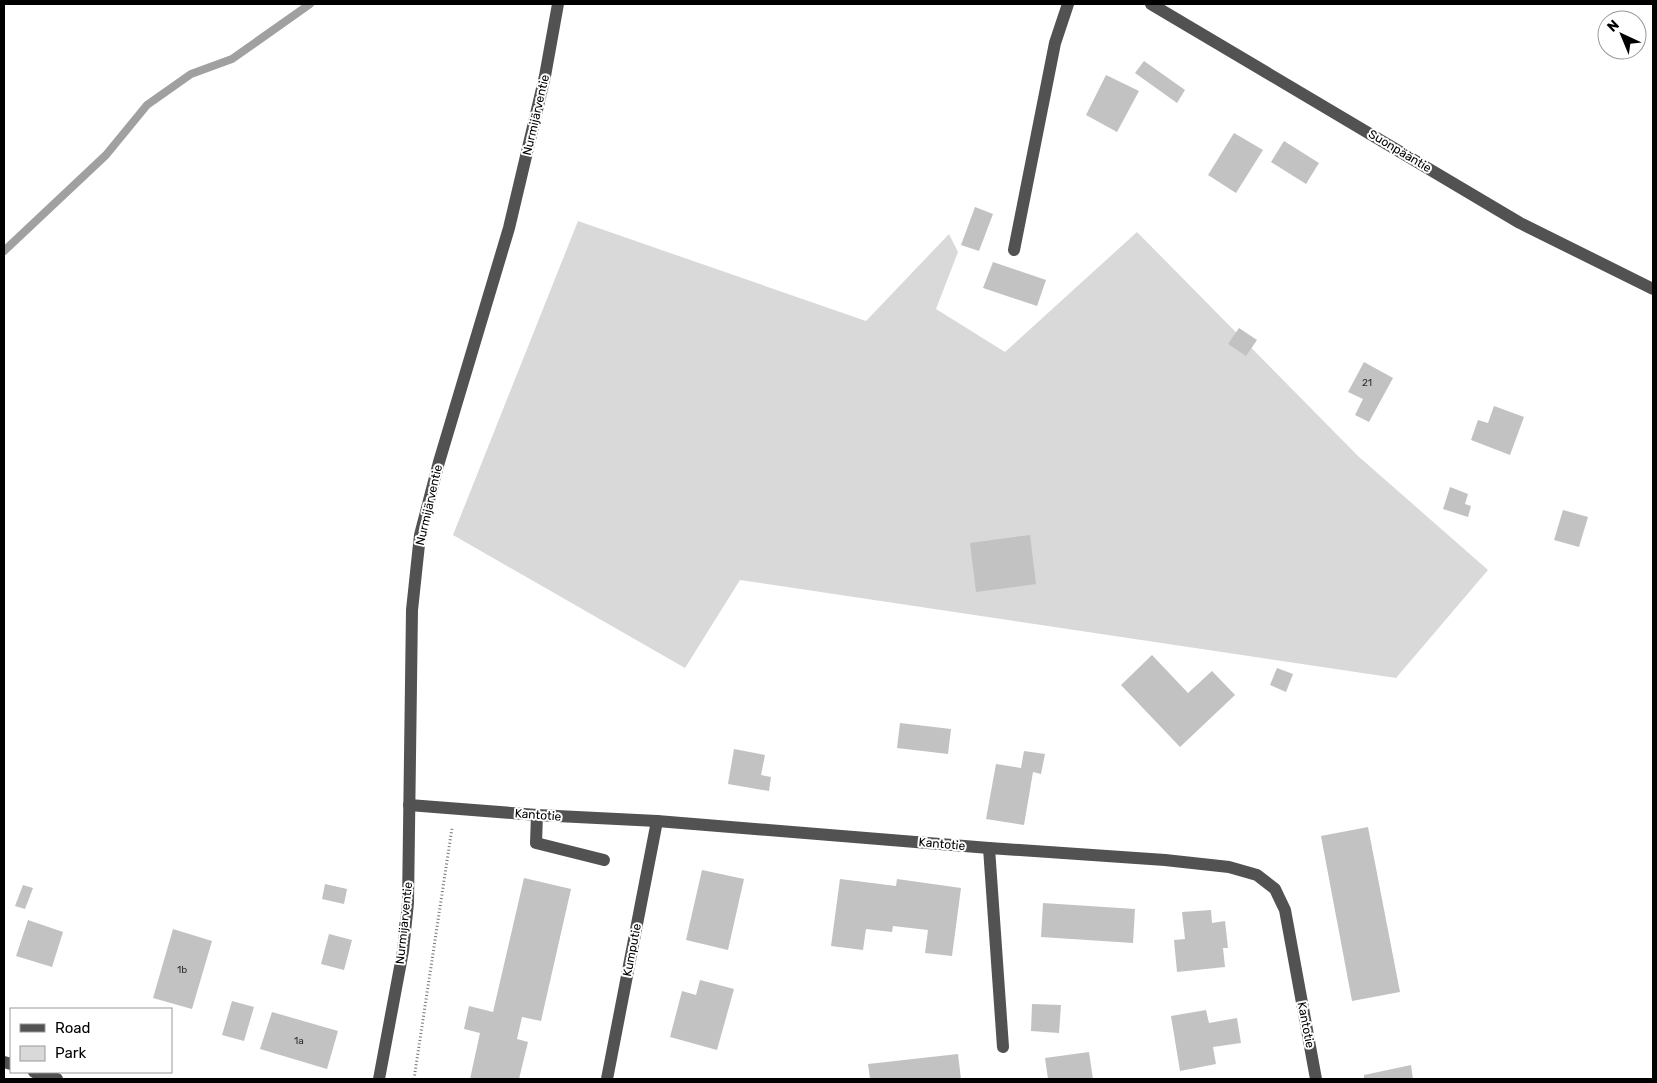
<svg xmlns="http://www.w3.org/2000/svg" width="1657" height="1083" font-family="Rubik,sans-serif">
<rect width="100%" height="100%" fill="#fff"/>
<polygon fill="#d9d9d9" points="578,221 866,321 949,234 958,252 936,309 1005,352 1137,232 1358,456 1488,570 1396,678 740,580 685,668 453,535"/>
<g fill="none" stroke-linecap="round" stroke-linejoin="round">
<polyline stroke="#a0a0a0" stroke-width="8" points="4,251 106,155 147,105 191,74 232,59 310,4"/>
</g>
<g fill="#c2c2c2">
<polygon points="1144,61 1185,90 1177,103 1135,73"/>
<polygon points="1106,75 1139,91 1117,132 1086,115"/>
<polygon points="1234,133 1263,150 1236,193 1208,175"/>
<polygon points="1284,141 1319,163 1306,184 1271,162"/>
<polygon points="975,207 993,214 979,251 961,245"/>
<polygon points="993,262 1046,280 1037,306 983,288"/>
<polygon points="1239,328 1257,340 1246,356 1228,344"/>
<polygon points="1364,362 1393,378 1369,422 1355,415 1363,399 1348,392"/>
<polygon points="1494,406 1524,417 1510,455 1471,440 1478,420 1488,423"/>
<polygon points="1450,487 1468,494 1465,504 1471,506 1468,517 1443,509"/>
<polygon points="1563,510 1588,517 1579,547 1554,540"/>
<polygon points="1030,535 1036,584 976,592 970,543"/>
<polygon points="1152,655 1188,693 1212,671 1235,695 1180,747 1121,685"/>
<polygon points="1277,668 1293,674 1286,692 1270,685"/>
<polygon points="900,723 951,729 948,754 897,748"/>
<polygon points="734,749 765,755 761,775 771,777 769,791 728,784"/>
<polygon points="1024,751 1045,754 1041,774 1033,772 1024,825 986,819 996,764 1021,768"/>
<polygon points="1368,827 1400,992 1352,1001 1321,836"/>
<polygon points="702,870 744,879 728,950 686,940"/>
<polygon points="524,878 571,889 541,1021 522,1017 517,1039 528,1042 519,1079 470,1079 480,1033 464,1029 469,1006 493,1012"/>
<polygon points="840,879 896,886 897,879 961,888 952,956 925,953 928,930 893,926 892,932 866,929 863,950 831,946"/>
<polygon points="325,884 347,889 344,904 322,899"/>
<polygon points="23,885 33,888 25,909 15,906"/>
<polygon points="1043,903 1135,909 1133,943 1041,937"/>
<polygon points="1211,910 1212,923 1225,921 1228,948 1223,948 1225,967 1177,972 1174,940 1185,939 1182,912"/>
<polygon points="28,920 63,932 52,967 16,956"/>
<polygon points="173,929 212,941 192,1009 153,998"/>
<polygon points="329,934 352,940 344,970 321,964"/>
<polygon points="700,980 734,989 717,1050 670,1037 682,991 696,995"/>
<polygon points="232,1001 254,1007 244,1041 222,1035"/>
<polygon points="1032,1004 1061,1005 1059,1033 1031,1031"/>
<polygon points="1206,1010 1209,1023 1237,1018 1241,1043 1213,1047 1216,1064 1180,1071 1171,1016"/>
<polygon points="272,1012 338,1031 327,1069 260,1049"/>
<polygon points="1089,1052 1093,1079 1048,1079 1045,1058"/>
<polygon points="958,1054 961,1079 870,1079 868,1064"/>
<polygon points="1411,1065 1413,1079 1364,1079 1364,1075"/>
</g>
<g fill="none" stroke-linecap="round" stroke-linejoin="round">
<polyline stroke="#747474" stroke-width="3" stroke-dasharray="1 2.5" stroke-linecap="butt" points="414,1079 452,828"/>
<g stroke="#525252" stroke-width="12">
<polyline points="1151,4 1520,223 1653,289"/>
<polyline points="1014,250 1055,43 1068,4"/>
<polyline points="409,805 537,815 657,821 989,848 1165,860 1229,867 1257,875 1275,889 1285,910 1316,1079"/>
<polyline points="537,815 536,843 604,860"/>
<polyline points="989,848 1003,1047"/>
<polyline points="4,1062 11,1064"/>
<polyline points="34,1072 57,1079"/>
<polyline points="379,1079 403,951 408,903 412,610 420,535 439,462 509,228 545,76 558,4"/>
<polyline points="607,1079 657,821"/>
</g>
</g>
<g text-anchor="middle" stroke-width="4" stroke-linejoin="round" paint-order="stroke">
<g font-size="10" fill="#303030">
<text x="1367" y="386">21</text>
<text x="182" y="973">1b</text>
<text x="299" y="1044">1a</text>
</g>
<g font-size="12" fill="#000" stroke="#fff">
<text transform="translate(536 115) rotate(-77)" y="4">Nurmijärventie</text>
<text transform="translate(1400 151) rotate(31)" y="4">Suonpääntie</text>
<text transform="translate(429 505) rotate(-77)" y="4">Nurmijärventie</text>
<text transform="translate(538 815) rotate(4)" y="4">Kantotie</text>
<text transform="translate(942 844) rotate(5)" y="4">Kantotie</text>
<text transform="translate(404 923) rotate(-84)" y="4">Nurmijärventie</text>
<text transform="translate(632 950) rotate(-79)" y="4">Kumputie</text>
<text transform="translate(1306 1025) rotate(79)" y="4">Kantotie</text>
</g>
</g>
<rect width="1657" height="1083" fill="none" stroke="#000000" stroke-width="10"/>
<rect x="10" y="1008" width="162" height="65" fill="#ffffff" stroke="#999999"/>
<rect x="20" y="1024" width="25" height="8" fill="#525252" stroke="#999999"/>
<text x="55" y="1033" font-size="15" fill="#000000">Road</text>
<rect x="20" y="1046" width="25" height="15" fill="#d9d9d9" stroke="#999999"/>
<text x="55" y="1058" font-size="15" fill="#000000">Park</text>
<g transform="translate(1622 35) rotate(316)"><circle r="24" fill="#ffffff" stroke="#999999"/>
<path d="M0-4L9 19L0 12L-9 19Z" fill="#000000"/>
<text y="-8" font-size="14" font-weight="bold" text-anchor="middle" fill="#000000">N</text>
</g>
</svg>
